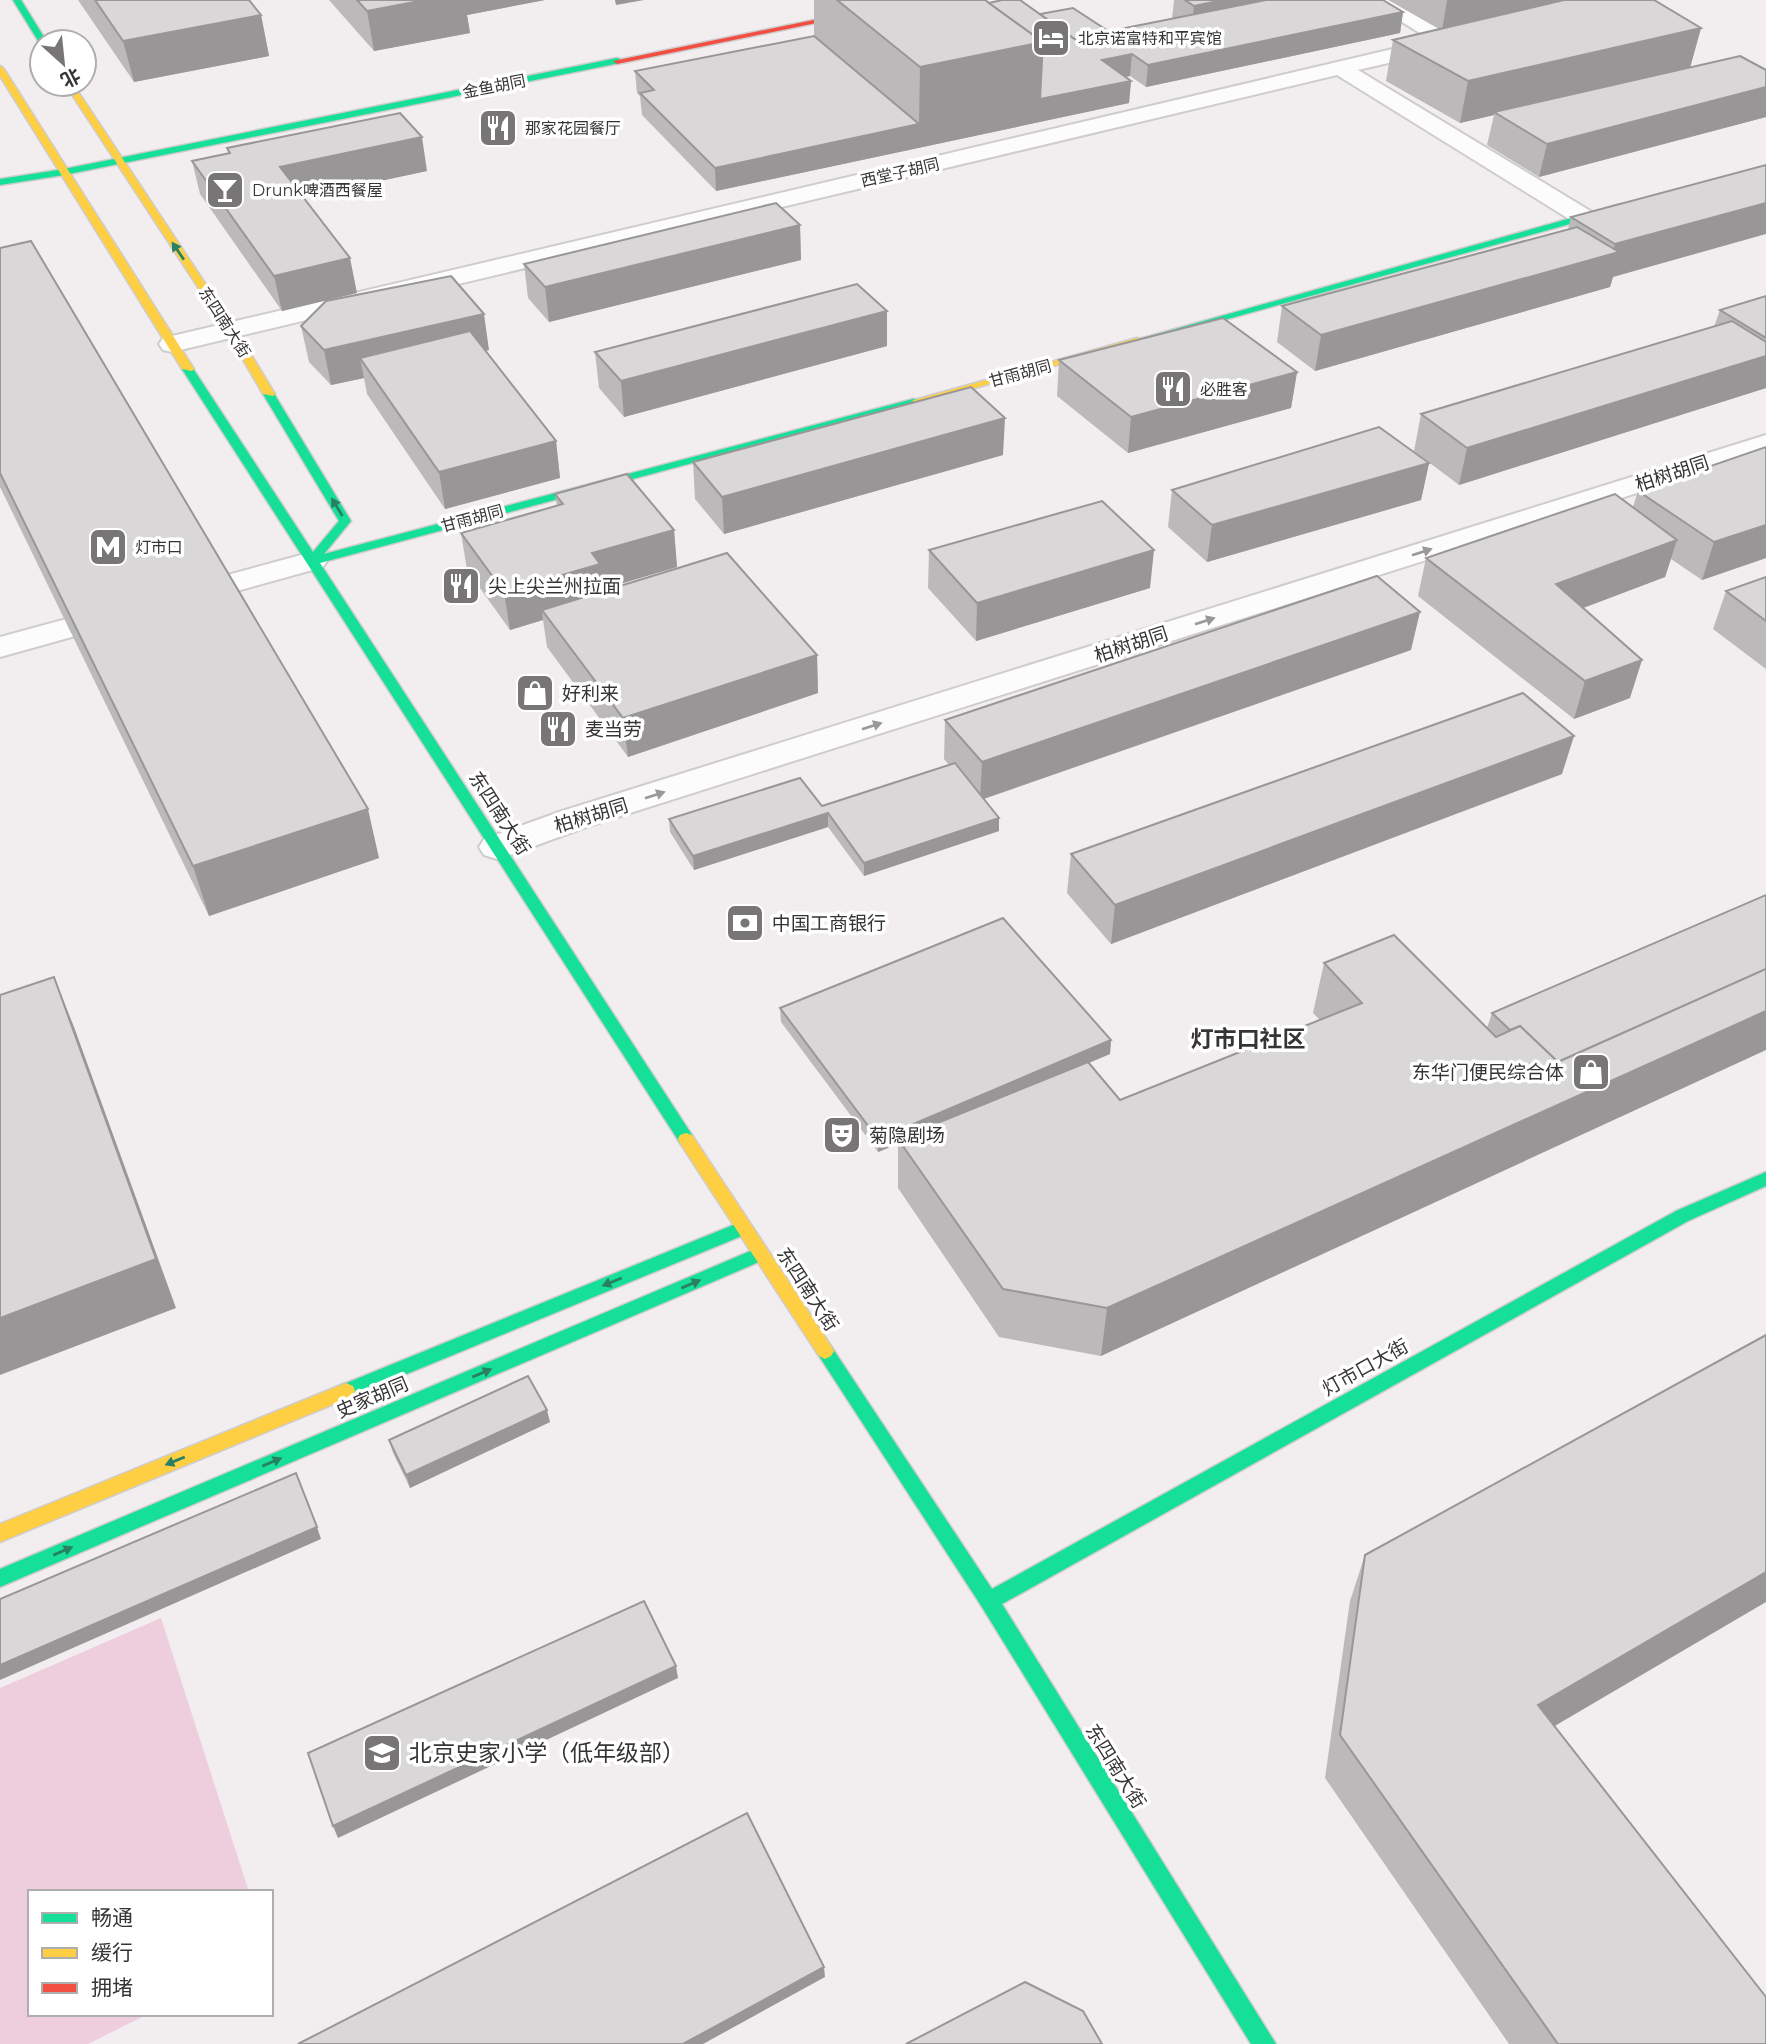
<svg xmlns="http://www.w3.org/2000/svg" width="1766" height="2044" font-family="Montserrat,'Noto Sans SC',sans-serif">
<rect width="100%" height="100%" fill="#f2eef0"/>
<polygon fill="#eecedd" points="161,1618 249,1892 30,1892 30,2014 148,2014 88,2044 0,2044 0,1688"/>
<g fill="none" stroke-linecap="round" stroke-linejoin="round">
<defs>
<g id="street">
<polygon points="1367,0 1392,0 1457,37 1460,42 1457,47 1358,70 1592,212 1595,217 1592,222 1583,224 1574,222 1337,75 172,352 163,350 159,344 163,338 172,336 1431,40"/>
<polygon points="1766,435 1766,452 586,827 510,855 497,859 484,855 479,847 484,839 562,811"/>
<polygon points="312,552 323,555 327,561 323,567 183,606 172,604 167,597 172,590"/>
<polygon points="118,605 129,607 134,614 129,621 0,657 0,637"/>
</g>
<g id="fast">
<polygon points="13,0 21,0 47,42 40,44"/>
<polygon points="617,58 620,59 620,63 64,175 0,185 0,179 64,169"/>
<polygon points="1621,204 1624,205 1624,209 1145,342 1136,340"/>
<polygon points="184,367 192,367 313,552 339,521 263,394 273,392 351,521 324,554 913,399 923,401 320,563 692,1135 694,1139 692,1143 680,1143 182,369"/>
<polygon points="1766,1172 1766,1186 1688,1221 1002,1604 1276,2044 1251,2044 982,1607 819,1356 816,1351 819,1346 825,1343 831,1346 992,1589 1676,1211"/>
<polygon points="743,1221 749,1223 752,1228 749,1233 353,1396 346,1399 339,1396 337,1391 339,1386"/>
<polygon points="760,1247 766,1249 769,1254 766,1259 0,1587 0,1569"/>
</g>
<g id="slow">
<polygon points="0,66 4,69 194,369 192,371 182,369 0,76"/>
<polygon points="65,84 73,84 236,330 275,394 273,396 263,394 226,330"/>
<polygon points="1137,338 1146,340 921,403 911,401"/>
<polygon points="686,1133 692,1135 831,1346 834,1351 831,1356 825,1359 819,1356 680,1143 678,1139 680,1135"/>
<polygon points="346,1383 353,1386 355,1391 353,1396 0,1542 0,1524"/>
</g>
<polygon id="jam" points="911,0 928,0 617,64 613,61"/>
</defs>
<use href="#street" stroke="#cfcccd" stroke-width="4"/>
<use href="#fast" stroke="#cfcccd" stroke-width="3"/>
<use href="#slow" stroke="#cfcccd" stroke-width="3"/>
<use href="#jam" stroke="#cfcccd" stroke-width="3"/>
<use href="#street" fill="#fdfcfd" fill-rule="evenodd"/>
<use href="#fast" fill="#16e098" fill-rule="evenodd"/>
<use href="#slow" fill="#ffcf43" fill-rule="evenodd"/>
<use href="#jam" fill="#f24e42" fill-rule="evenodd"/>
</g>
<g fill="#bbb9ba">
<polygon points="78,0 249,0 261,15 269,56 134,82"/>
<polygon points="329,0 545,0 467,15 470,33 374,51"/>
<polygon points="814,0 985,0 989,3 1108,31 1172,19 1174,0 1383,0 1403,12 1400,33 1146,87 1130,76 1125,77 1131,81 1129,103 716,191 642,115 640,96 637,93 635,71 814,36"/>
<polygon points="1388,0 1654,0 1701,28 1690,67 1766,70 1766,117 1539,177 1487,145 1494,115 1460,123 1386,81 1393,40 1439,29"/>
<polygon points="227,148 427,171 303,197 357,293 282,311 200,194 192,161 228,153"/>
<polygon points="1766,165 1613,277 1610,287 1315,371 1277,342 1282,306 1568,229 1571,217"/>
<polygon points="800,225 801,260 549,322 528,298 524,264"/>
<polygon points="0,248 379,858 209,916 0,487"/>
<polygon points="1766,296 1766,388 1459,485 1414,451 1421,414 1714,327 1720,310"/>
<polygon points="887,311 887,346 624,417 599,388 595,352"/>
<polygon points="301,326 489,350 485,351 556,441 560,478 445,509 367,394 364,378 331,385 309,362"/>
<polygon points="1059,360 1297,372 1291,408 1128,453 1057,396"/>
<polygon points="1766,447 1766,558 1702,580 1671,559 1665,577 1583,608 1630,698 1574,719 1418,596 1426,558 1633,507 1638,491"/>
<polygon points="1003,455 724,534 695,499 693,462"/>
<polygon points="1429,463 1421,500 1207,562 1168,527 1172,490"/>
<polygon points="555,494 674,530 677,567 603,589 603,591 817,655 818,693 628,757 547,647 543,620 510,630 467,570 461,533 557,506"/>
<polygon points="929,550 1150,588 976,641 928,588"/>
<polygon points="1766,577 1766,669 1713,629 1726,591"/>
<polygon points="1411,650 984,799 999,831 864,876 828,827 694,870 670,832 669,819 822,806 949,765 944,759 945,720"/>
<polygon points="1562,774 1111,944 1067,893 1071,854"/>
<polygon points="1766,895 1101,1356 999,1337 898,1188 898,1144 878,1152 781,1022 780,1008 1111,1040 1110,1054 1089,1062 1120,1100 1320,1020 1313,1013 1324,963 1487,1028 1492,1013"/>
<polygon points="550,1422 410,1488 393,1453 389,1440"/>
<polygon points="1365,1555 1554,1726 1766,2044 1509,2044 1325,1778 1350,1601"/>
</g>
<g fill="#999697">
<polygon points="425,0 545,0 467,15 470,33 374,51 367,11"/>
<polygon points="615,0 644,0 616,5"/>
<polygon points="1223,0 1358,0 1191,37 1194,6"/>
<polygon points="1447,0 1582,0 1442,31"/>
<polygon points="1403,12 1400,33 1146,87 1148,65"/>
<polygon points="261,15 269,56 134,82 123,41"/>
<polygon points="1701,28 1690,68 1494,112 1494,115 1460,123 1468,81"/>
<polygon points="1105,35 1104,46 1063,54 1064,43"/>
<polygon points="1043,42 1131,81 1129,103 716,191 715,168 919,124 920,67"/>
<polygon points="1132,54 1130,76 1100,82 1102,60"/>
<polygon points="1766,87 1766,117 1539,177 1547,144"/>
<polygon points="422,137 427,171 287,201 280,167"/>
<polygon points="1766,203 1766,234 1613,277 1610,287 1315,371 1321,335 1612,254 1615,244"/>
<polygon points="800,225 801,260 549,322 545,287"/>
<polygon points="350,258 357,293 282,311 274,276"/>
<polygon points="887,311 887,346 624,417 621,381"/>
<polygon points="484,314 489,350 372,376 360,358 364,378 331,385 324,350"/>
<polygon points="1766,353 1766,388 1459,485 1467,448"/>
<polygon points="1297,372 1291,408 1128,453 1131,417"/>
<polygon points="1005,418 1003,455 724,534 722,497"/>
<polygon points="556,441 560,478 445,509 439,472"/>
<polygon points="1429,463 1421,500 1207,562 1212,525"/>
<polygon points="1766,525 1766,558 1702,580 1714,542"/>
<polygon points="674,530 677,567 603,589 605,602 542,610 543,620 510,630 504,592 592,553"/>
<polygon points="1677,540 1665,577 1546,622 1556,584"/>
<polygon points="1154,550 1150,588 976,641 977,603"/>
<polygon points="1420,612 1411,650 980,800 982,762"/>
<polygon points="817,655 818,693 628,757 623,718"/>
<polygon points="1642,660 1630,698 1574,719 1585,681"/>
<polygon points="1574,736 1562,774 1111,944 1115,905"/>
<polygon points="368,809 379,858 209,916 193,866"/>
<polygon points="828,813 828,827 694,870 693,856"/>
<polygon points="999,818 999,831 864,876 864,863"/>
<polygon points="54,977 74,1027 176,1308 0,1375 0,1318"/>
<polygon points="1766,1011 1766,1050 1101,1356 1107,1308"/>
<polygon points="1111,1040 1110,1054 901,1143 898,1139 898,1144 878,1152 878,1139"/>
<polygon points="547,1410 550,1422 410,1488 406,1475"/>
<polygon points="317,1527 321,1539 0,1680 0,1665"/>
<polygon points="1766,1572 1766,1602 1517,1748 1538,1705"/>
<polygon points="676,1666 678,1678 338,1838 333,1826"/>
<polygon points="824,1967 825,1977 703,2044 683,2044"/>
</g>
<g fill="#dad7d8" stroke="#999697" stroke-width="2">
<polygon points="95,0 249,0 261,15 123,41"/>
<polygon points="357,0 425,0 367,11"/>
<polygon points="837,0 985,0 1043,42 920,67"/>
<polygon points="1002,0 1020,0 1083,45 1115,39 1105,32 1266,0 1383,0 1403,12 1148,65 1132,54 1102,60 1131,81 1040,99 1043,42 989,3"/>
<polygon points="1185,0 1223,0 1194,6"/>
<polygon points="1564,0 1654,0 1701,28 1468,81 1393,40"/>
<polygon points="1073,8 1108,31 1105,32 1105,35 1076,40 1040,14"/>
<polygon points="814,36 919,124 715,168 640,93 654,90 635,71"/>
<polygon points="1740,56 1766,70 1766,87 1547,144 1494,112"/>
<polygon points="400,113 422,137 280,167 350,258 274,276 192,161 230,153 227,148"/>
<polygon points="1766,165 1766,203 1615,244 1571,217"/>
<polygon points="776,203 800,225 545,287 524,264"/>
<polygon points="1577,227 1619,252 1321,335 1282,306"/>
<polygon points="31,241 368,809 193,866 0,473 0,248"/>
<polygon points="451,276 484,314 324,350 301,326 326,301"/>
<polygon points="857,284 887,311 621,381 595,352"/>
<polygon points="1766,296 1766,338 1720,310"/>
<polygon points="1223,318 1297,372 1131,417 1059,360"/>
<polygon points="1732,321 1766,342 1766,356 1467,448 1421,414"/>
<polygon points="470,331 556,441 439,472 360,358"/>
<polygon points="971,387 1005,418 722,497 693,462"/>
<polygon points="1379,427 1429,463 1212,525 1172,490"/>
<polygon points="1766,447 1766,525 1714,542 1638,491"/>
<polygon points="627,474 674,530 592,553 600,564 504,592 461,533 563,504 555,494"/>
<polygon points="1615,494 1677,540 1556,584 1642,660 1585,681 1426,558"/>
<polygon points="1102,501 1154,550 977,603 929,550"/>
<polygon points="727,553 817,655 623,718 542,610"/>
<polygon points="1377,576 1420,612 982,762 945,720"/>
<polygon points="1766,577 1766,621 1726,591"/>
<polygon points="1523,693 1574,736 1115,905 1071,854"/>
<polygon points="955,763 999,818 864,863 828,813 693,856 669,819 800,778 822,806"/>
<polygon points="1766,895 1766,969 1558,1062 1520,1026 1510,1030 1492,1013"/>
<polygon points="1003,918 1111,1040 878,1139 780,1008"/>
<polygon points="1394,935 1496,1037 1520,1026 1558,1062 1766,969 1766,1011 1107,1308 1003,1289 898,1139 1088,1062 1120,1100 1362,1003 1324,963"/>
<polygon points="54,977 156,1259 0,1318 0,995"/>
<polygon points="1766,1335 1766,1572 1538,1705 1766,1997 1766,2044 1558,2044 1340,1735 1365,1555"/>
<polygon points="528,1376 547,1410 406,1475 389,1440"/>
<polygon points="296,1473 317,1527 0,1665 0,1599"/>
<polygon points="644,1601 676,1666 333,1826 308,1753"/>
<polygon points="747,1813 824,1967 683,2044 298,2044"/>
<polygon points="1025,1982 1083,2011 1102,2044 906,2044"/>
</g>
<defs><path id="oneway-solid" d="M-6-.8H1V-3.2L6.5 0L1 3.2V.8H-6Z" transform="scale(1.75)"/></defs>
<g fill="#288162">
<use href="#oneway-solid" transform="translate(178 251) rotate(-124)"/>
<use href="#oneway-solid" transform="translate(337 507) rotate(-121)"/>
<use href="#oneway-solid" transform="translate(612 1282) rotate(158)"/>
<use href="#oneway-solid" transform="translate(691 1284) rotate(-23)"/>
<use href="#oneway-solid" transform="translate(482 1373) rotate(-23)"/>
<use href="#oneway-solid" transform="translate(175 1461) rotate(158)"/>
<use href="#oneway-solid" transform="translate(272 1462) rotate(-23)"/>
<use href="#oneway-solid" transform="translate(63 1551) rotate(-23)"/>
</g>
<g fill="#9a9899">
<use href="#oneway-solid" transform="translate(1422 552) rotate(-18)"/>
<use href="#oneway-solid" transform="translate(1205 621) rotate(-18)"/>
<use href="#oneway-solid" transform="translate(872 726) rotate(-18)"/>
<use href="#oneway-solid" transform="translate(655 795) rotate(-18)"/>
</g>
<defs>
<symbol id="hotel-square" viewBox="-11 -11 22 22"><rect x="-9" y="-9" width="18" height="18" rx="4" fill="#787576" stroke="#fff"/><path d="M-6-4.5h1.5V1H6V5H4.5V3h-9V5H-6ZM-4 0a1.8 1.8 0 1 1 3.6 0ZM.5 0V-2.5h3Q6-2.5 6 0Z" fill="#fff"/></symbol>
<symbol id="restaurant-square" viewBox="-11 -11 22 22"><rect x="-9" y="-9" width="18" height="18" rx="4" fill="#787576" stroke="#fff"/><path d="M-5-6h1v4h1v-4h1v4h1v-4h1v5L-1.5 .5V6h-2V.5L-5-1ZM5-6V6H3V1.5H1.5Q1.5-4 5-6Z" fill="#fff"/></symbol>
<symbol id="bar-square" viewBox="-11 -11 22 22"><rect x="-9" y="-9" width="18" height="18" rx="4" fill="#787576" stroke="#fff"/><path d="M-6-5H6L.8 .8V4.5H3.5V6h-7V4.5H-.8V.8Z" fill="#fff"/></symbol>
<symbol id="metro-square" viewBox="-11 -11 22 22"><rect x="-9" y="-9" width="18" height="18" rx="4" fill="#787576" stroke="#fff"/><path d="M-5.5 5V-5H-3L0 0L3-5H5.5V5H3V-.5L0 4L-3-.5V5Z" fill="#fff"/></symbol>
<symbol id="shop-square" viewBox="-11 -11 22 22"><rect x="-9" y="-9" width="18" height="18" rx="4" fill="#787576" stroke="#fff"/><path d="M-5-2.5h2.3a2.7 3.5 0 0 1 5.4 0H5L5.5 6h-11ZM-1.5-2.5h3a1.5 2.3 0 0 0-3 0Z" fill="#fff"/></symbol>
<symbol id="bank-square" viewBox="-11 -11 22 22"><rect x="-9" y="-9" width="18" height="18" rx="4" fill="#787576" stroke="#fff"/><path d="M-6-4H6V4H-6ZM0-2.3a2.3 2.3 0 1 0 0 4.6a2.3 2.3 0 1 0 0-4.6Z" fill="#fff"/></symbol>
<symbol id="theatre-square" viewBox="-11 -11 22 22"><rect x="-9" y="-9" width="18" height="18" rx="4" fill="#787576" stroke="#fff"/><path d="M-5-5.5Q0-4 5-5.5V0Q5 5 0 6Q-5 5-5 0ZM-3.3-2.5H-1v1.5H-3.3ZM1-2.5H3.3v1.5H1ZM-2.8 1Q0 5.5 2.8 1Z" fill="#fff"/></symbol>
<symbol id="school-square" viewBox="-11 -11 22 22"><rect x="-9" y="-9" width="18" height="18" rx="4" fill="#787576" stroke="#fff"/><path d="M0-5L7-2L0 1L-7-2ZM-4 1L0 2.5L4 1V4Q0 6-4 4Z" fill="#fff"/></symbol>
</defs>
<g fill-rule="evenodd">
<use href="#hotel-square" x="1029" y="16" width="44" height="44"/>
<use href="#restaurant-square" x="476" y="106" width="44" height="44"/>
<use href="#bar-square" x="203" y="168" width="44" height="44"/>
<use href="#restaurant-square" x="1151" y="367" width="44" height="44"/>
<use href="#metro-square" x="86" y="525" width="44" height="44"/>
<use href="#restaurant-square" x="439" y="564" width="44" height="44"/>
<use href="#shop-square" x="513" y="671" width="44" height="44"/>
<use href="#restaurant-square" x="536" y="707" width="44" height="44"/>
<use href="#bank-square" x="723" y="901" width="44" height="44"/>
<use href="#shop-square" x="1569" y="1050" width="44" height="44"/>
<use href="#theatre-square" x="820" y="1113" width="44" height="44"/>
<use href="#school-square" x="360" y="1731" width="44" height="44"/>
</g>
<g text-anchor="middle" stroke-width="7" stroke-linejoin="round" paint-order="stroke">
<g font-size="16" fill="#373435" stroke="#fff" text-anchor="start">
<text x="1078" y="44">北京诺富特和平宾馆</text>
<text x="525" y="134">那家花园餐厅</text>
<text x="252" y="196">Drunk啤酒西餐屋</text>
<text x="1200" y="395">必胜客</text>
<text x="135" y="553">灯市口</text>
</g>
<g font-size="16" fill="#373435" stroke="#fff">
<text transform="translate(494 86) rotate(-11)" y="6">金鱼胡同</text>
<text transform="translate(900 172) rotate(-13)" y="6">西堂子胡同</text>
<text transform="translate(225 322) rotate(57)" y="6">东四南大街</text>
<text transform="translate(1020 373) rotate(-15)" y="6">甘雨胡同</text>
<text transform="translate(472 518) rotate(-15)" y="6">甘雨胡同</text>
</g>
<g font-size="19" fill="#373435" stroke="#fff">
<text transform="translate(1672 473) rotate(-18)" y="7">柏树胡同</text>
<text transform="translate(1131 644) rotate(-18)" y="7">柏树胡同</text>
<text transform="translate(500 813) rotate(57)" y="7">东四南大街</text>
<text transform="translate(591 815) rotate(-17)" y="7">柏树胡同</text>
<text transform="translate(808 1289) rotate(57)" y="7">东四南大街</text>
<text transform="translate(1365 1367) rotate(-29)" y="7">灯市口大街</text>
<text transform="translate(372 1397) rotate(-23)" y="7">史家胡同</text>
<text transform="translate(1116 1766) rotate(58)" y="7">东四南大街</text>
</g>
<g font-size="19" fill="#373435" stroke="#fff" text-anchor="start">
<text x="488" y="593">尖上尖兰州拉面</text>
<text x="562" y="700">好利来</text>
<text x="585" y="736">麦当劳</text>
<text x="772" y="930">中国工商银行</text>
<text x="1564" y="1079" text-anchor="end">东华门便民综合体</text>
<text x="869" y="1142">菊隐剧场</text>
</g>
<g font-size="23" font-weight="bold" fill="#373435" stroke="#fff">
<text x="1248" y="1047">灯市口社区</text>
</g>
<g font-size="23" fill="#373435" stroke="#fff" text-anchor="start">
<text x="409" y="1761">北京史家小学（低年级部）</text>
</g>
</g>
<rect x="28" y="1890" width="245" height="126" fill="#ffffff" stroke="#afaeae" stroke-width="2"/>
<rect x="42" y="1913" width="35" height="10" fill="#16e098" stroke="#afaeae" stroke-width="2"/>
<text x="91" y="1925" font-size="21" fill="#373435">畅通</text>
<rect x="42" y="1948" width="35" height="10" fill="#ffcf43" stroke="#afaeae" stroke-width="2"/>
<text x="91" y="1960" font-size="21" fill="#373435">缓行</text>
<rect x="42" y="1983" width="35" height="10" fill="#f24e42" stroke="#afaeae" stroke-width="2"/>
<text x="91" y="1995" font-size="21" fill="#373435">拥堵</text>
<g transform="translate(63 63) rotate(153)"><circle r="33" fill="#ffffff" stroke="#afaeae" stroke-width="2"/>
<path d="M0-5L12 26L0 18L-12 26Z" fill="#787576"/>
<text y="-10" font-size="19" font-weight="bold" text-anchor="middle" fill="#373435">北</text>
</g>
</svg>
